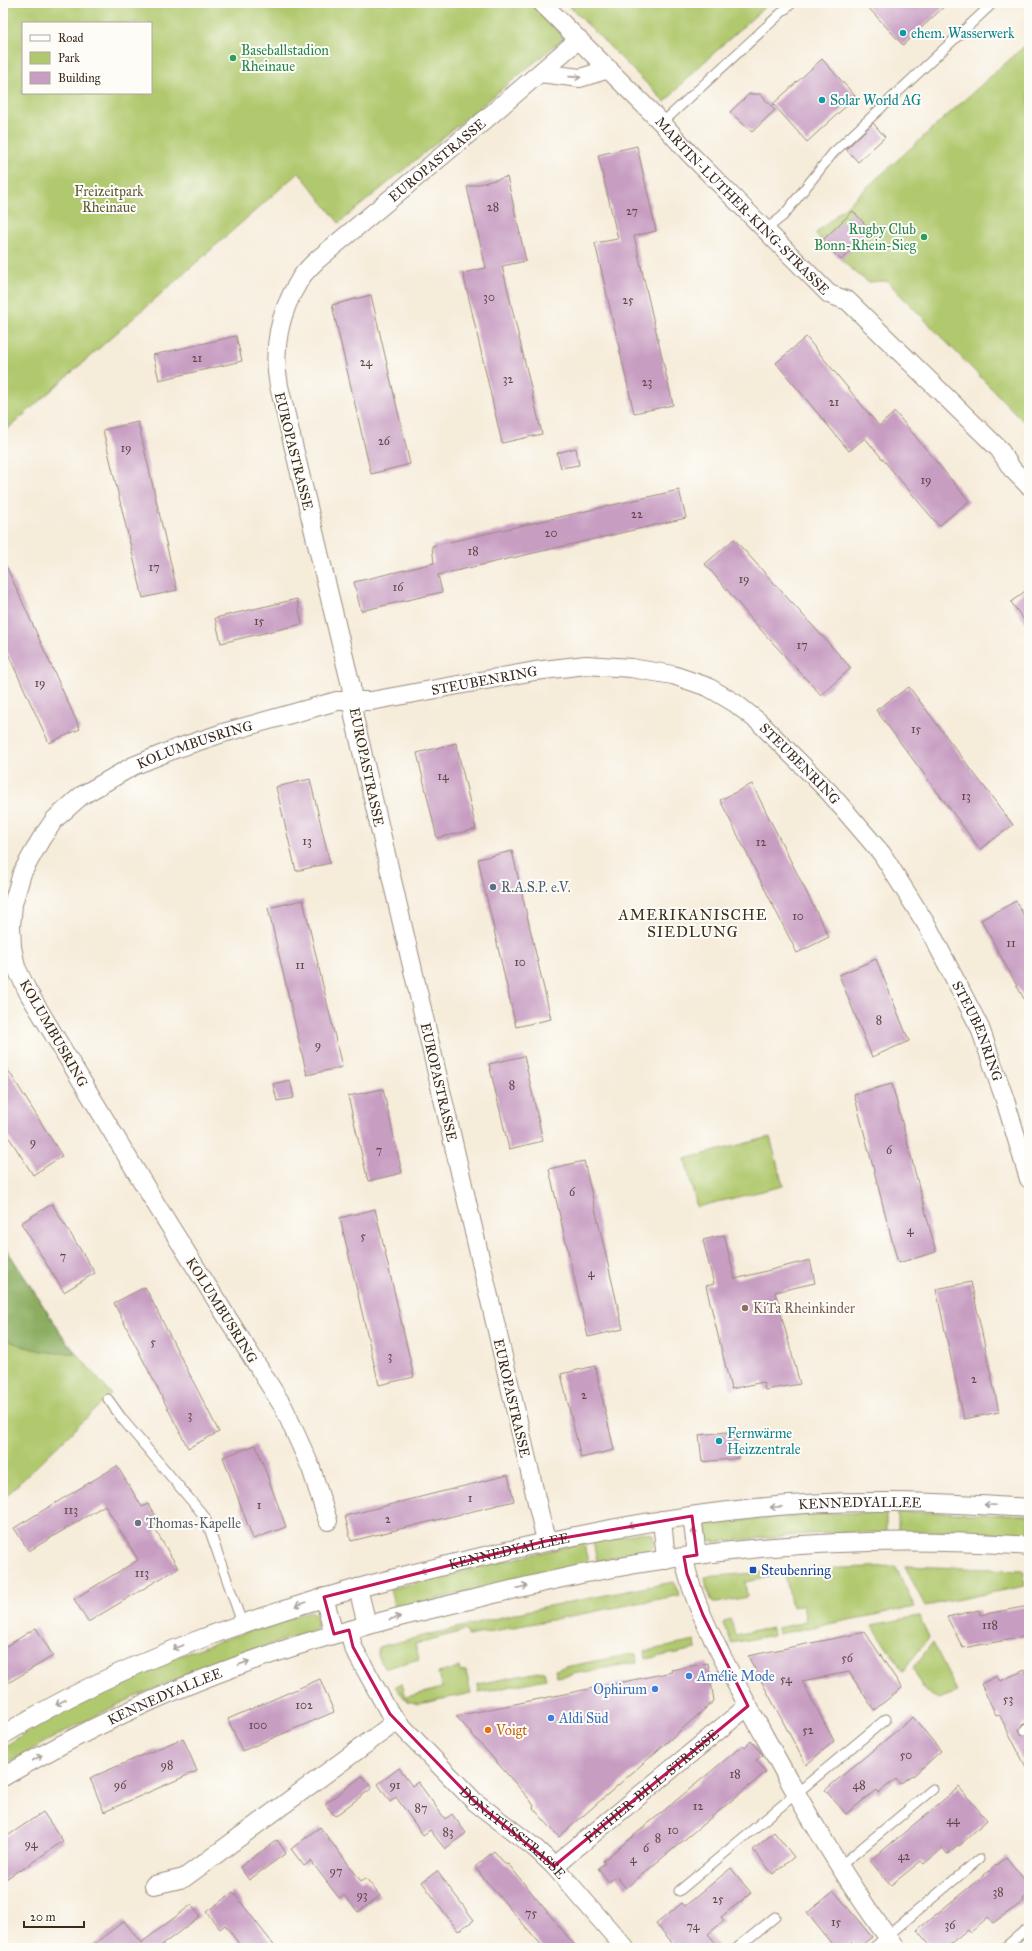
<svg xmlns="http://www.w3.org/2000/svg" width="1032" height="1951" font-family="'IM FELL Great Primer',serif">
<rect width="100%" height="100%" fill="#fdfcf7"/>
<filter id="ink" filterUnits="userSpaceOnUse"><feTurbulence type="fractalNoise" baseFrequency=".025" numOctaves="2"/><feDisplacementMap in="SourceGraphic" scale="8" xChannelSelector="R" yChannelSelector="G"/><feConvolveMatrix kernelMatrix="1 2 1 2 8 2 1 2 1" color-interpolation-filters="sRGB"/></filter>
<filter id="wash" filterUnits="userSpaceOnUse"><feTurbulence type="fractalNoise" baseFrequency=".012" numOctaves="4" result="noise"/><feDisplacementMap in="SourceGraphic" scale="16" xChannelSelector="R" yChannelSelector="G"/><feGaussianBlur stdDeviation="0.9" result="paint"/><feColorMatrix in="noise" values="0 0 0 0 0 0 0 0 0 0 0 0 0 0 0 0 0 1.4 0 .05"/><feComposite in="paint" operator="in"/></filter>
<g filter="url(#wash)">
<rect width="100%" height="100%" fill="#f6ecda"/>
<g fill="#b1c96e" stroke="#767a46" fill-rule="evenodd">
<path d="M3,3H530L564,38L339,223L299,172L3,433ZM23,23H151V93H23Z"/>
<polygon points="566,3 769,3 692,73 665,102"/>
<polygon points="1029,42 1029,427 887,281 868,282 851,269 815,234"/>
<polygon points="770,1137 783,1186 697,1207 685,1159"/>
<polygon points="3,1244 66,1341 111,1394 3,1499"/>
<polygon points="886,1512 886,1532 810,1534 715,1542 709,1541 706,1531 708,1526 712,1523 810,1514"/>
<polygon points="898,1512 933,1512 1029,1516 1029,1536 967,1532 898,1532"/>
<polygon points="643,1532 652,1534 655,1542 654,1546 649,1552 597,1561 593,1541"/>
<polygon points="584,1543 588,1563 395,1609 390,1589 530,1555"/>
<polygon points="895,1566 915,1607 778,1634 777,1628 806,1622 803,1605 792,1607 785,1574 745,1582 747,1597 717,1603 712,1601 707,1589 705,1577 790,1570"/>
<polygon points="905,1566 1022,1570 1025,1586 925,1606"/>
<polygon points="673,1582 680,1595 468,1636 466,1630 415,1644 419,1659 387,1668 384,1668 378,1655 378,1647 539,1608"/>
<path d="M310,1611C318,1615 320,1622 315,1630C288,1639 261,1647 234,1657C154,1685 76,1723 3,1766V1748C94,1682 204,1645 310,1611Z"/>
<polygon points="919,1616 929,1637 903,1671 872,1625"/>
<polygon points="731,1619 735,1635 772,1628 773,1635 732,1643 723,1624 725,1621"/>
<polygon points="695,1641 696,1649 646,1659 645,1651"/>
<polygon points="933,1642 957,1692 939,1699 923,1689 913,1668"/>
<polygon points="636,1653 637,1662 557,1677 555,1669"/>
<polygon points="459,1667 460,1672 466,1671 471,1693 419,1704 407,1701 396,1688 396,1685 402,1684 406,1697 442,1688 438,1673"/>
<polygon points="544,1671 546,1679 479,1693 478,1684"/>
</g>
<path fill="#8cad61" stroke="#646c40" d="M3,1244L66,1341L76,1353C52,1355 25,1349 3,1338Z"/>
<g id="blocks">
<g fill="#c79dc2">
<polygon points="864,3 948,3 903,45"/>
<polygon points="822,59 856,97 807,142 773,104"/>
<polygon points="749,94 760,94 775,110 752,132 730,112"/>
<polygon points="873,123 885,137 858,162 846,149"/>
<polygon points="637,146 656,231 634,236 673,405 634,413 595,243 618,239 598,155"/>
<polygon points="507,177 526,261 502,266 542,434 502,443 463,273 486,268 467,187"/>
<polygon points="853,211 872,232 841,260 822,241"/>
<polygon points="371,295 410,464 371,474 332,305"/>
<polygon points="236,336 242,361 159,380 153,355"/>
<polygon points="806,337 879,426 895,412 969,501 939,526 865,438 849,451 776,363"/>
<polygon points="138,422 177,590 143,598 103,430"/>
<polygon points="576,448 579,465 561,468 557,453"/>
<polygon points="679,490 686,518 438,575 442,592 361,611 354,582 434,563 432,546"/>
<polygon points="734,539 851,668 821,695 760,629 705,564"/>
<polygon points="3,559 80,729 49,743 3,643"/>
<polygon points="1029,588 1029,627 1011,602"/>
<polygon points="297,599 302,624 221,643 215,618"/>
<polygon points="909,687 1013,825 980,849 876,710"/>
<polygon points="456,743 476,829 437,838 417,753"/>
<polygon points="310,779 330,863 296,871 276,787"/>
<polygon points="752,784 829,937 797,953 720,800"/>
<polygon points="512,851 551,1019 516,1027 478,859"/>
<polygon points="303,900 342,1067 307,1075 268,908"/>
<polygon points="1016,901 1029,925 1029,1008 981,920"/>
<polygon points="876,959 909,1041 872,1057 839,975"/>
<polygon points="524,1056 543,1141 509,1149 489,1064"/>
<polygon points="3,1062 62,1156 33,1175 3,1128"/>
<polygon points="290,1080 294,1098 277,1101 273,1084"/>
<polygon points="892,1084 936,1252 898,1263 854,1094"/>
<polygon points="383,1089 402,1173 368,1181 348,1096"/>
<polygon points="584,1161 623,1329 588,1337 549,1169"/>
<polygon points="52,1204 95,1273 64,1292 21,1223"/>
<polygon points="375,1209 414,1377 379,1385 340,1218"/>
<polygon points="724,1235 735,1279 810,1260 815,1283 775,1292 800,1384 765,1390 763,1382 731,1389 706,1286 714,1284 703,1240"/>
<polygon points="971,1282 999,1412 964,1419 936,1289"/>
<polygon points="145,1287 219,1432 188,1448 114,1303"/>
<polygon points="595,1366 614,1450 581,1458 561,1374"/>
<polygon points="736,1431 739,1458 702,1462 699,1435"/>
<polygon points="256,1445 286,1527 253,1539 223,1457"/>
<polygon points="117,1466 142,1507 148,1504 160,1523 153,1526 178,1568 88,1622 74,1599 138,1560 105,1505 29,1551 14,1528"/>
<polygon points="508,1475 514,1501 351,1541 345,1516"/>
<polygon points="1029,1606 1029,1636 963,1648 947,1617 979,1610 980,1615"/>
<polygon points="36,1628 53,1656 3,1686 3,1648"/>
<polygon points="865,1632 902,1688 874,1710 849,1672 802,1681 834,1741 806,1765 748,1656"/>
<polygon points="708,1663 714,1701 559,1837 533,1808 534,1806 530,1800 456,1716 672,1672 671,1670"/>
<polygon points="1025,1670 1029,1679 1029,1722 1022,1725 1019,1730 1022,1735 1029,1735 1029,1773 999,1714 996,1715 981,1684 997,1676 1000,1681"/>
<polygon points="320,1679 334,1712 242,1751 228,1719"/>
<polygon points="913,1717 941,1751 913,1776 912,1775 900,1784 896,1779 878,1793 876,1790 846,1814 825,1790"/>
<polygon points="183,1738 197,1771 104,1812 90,1778"/>
<polygon points="751,1741 763,1755 756,1760 766,1772 626,1888 616,1876 609,1882 598,1868 605,1863 603,1861 743,1745 745,1747"/>
<polygon points="399,1768 412,1786 418,1782 445,1819 452,1814 466,1833 445,1849 430,1830 423,1835 396,1797 390,1802 378,1784"/>
<polygon points="362,1776 372,1788 335,1816 325,1804"/>
<polygon points="959,1787 987,1820 959,1846 958,1845 947,1854 943,1848 924,1864 921,1861 891,1885 870,1861"/>
<polygon points="43,1812 63,1841 20,1871 19,1870 3,1881 3,1839"/>
<polygon points="320,1827 361,1881 366,1878 380,1896 358,1912 344,1895 339,1898 311,1861 304,1866 291,1849"/>
<polygon points="774,1832 794,1857 773,1874 753,1850"/>
<polygon points="277,1840 286,1853 249,1880 240,1867"/>
<polygon points="494,1851 506,1865 508,1864 577,1948 544,1948 486,1881 475,1867"/>
<polygon points="1006,1857 1029,1885 1029,1894 1023,1899 1024,1901 993,1923 988,1917 970,1933 967,1930 945,1948 932,1948 917,1930"/>
<polygon points="731,1868 751,1893 721,1917 724,1921 708,1934 720,1948 677,1948 656,1924 682,1903 685,1906"/>
<polygon points="437,1871 474,1920 458,1931 422,1882"/>
<polygon points="834,1891 872,1937 858,1948 852,1942 844,1948 835,1948 807,1913"/>
<polygon points="233,1892 263,1931 276,1948 242,1948 225,1925 220,1929 206,1912"/>
<polygon points="191,1905 200,1916 158,1948 89,1948 124,1921 141,1943"/>
</g>
</g>
</g>
<g filter="url(#ink)">
<use href="#blocks" fill-opacity="0" stroke="#988b7c" stroke-width="1"/>
<g fill="none" stroke-linecap="round" stroke-linejoin="round">
<defs>
<g id="service">
<polyline points="662,123 792,3"/>
<polyline points="765,230 783,216 833,153 993,3"/>
<polyline points="108,1399 123,1420 205,1517 242,1623"/>
<polyline points="1025,1730 1029,1728"/>
<polyline points="840,1866 933,1789"/>
<polyline points="679,1891 886,1719"/>
<polyline points="737,1948 775,1917"/>
<polyline points="873,1948 979,1859"/>
<polyline points="1004,1948 1024,1931"/>
</g>
<g id="minor">
<path id="s1" d="M542,3L662,123L689,153L829,294L848,301L999,449L1012,469L1029,486"/>
<polyline points="540,73 580,78 609,69"/>
<polyline points="692,1516 697,1555"/>
<polyline points="662,1520 666,1560"/>
<path id="s2" d="M328,1521L311,1468L284,1408L154,1201L28,992L16,967L12,947L11,927L13,904L22,873L41,839L55,819L81,796L133,766L175,749L223,733L337,701H371L535,671L586,665L631,668L673,675L708,687L735,703L759,722L829,792L882,854L928,927L980,1028L1005,1100L1029,1179"/>
<path id="s3" d="M546,1541L354,717L351,686L279,386C272,350 279,313 299,281C303,273 311,266 317,260L479,125L579,39"/>
<path d="M684,1557C692,1606 725,1662 748,1706C793,1789 839,1873 896,1948"/>
<polyline points="358,1588 367,1625"/>
<polyline points="324,1597 334,1634"/>
<path id="s4" d="M349,1630L353,1647L390,1714L474,1801L535,1848L554,1866L625,1948"/>
<path id="s5" d="M3,1735C126,1659 261,1613 399,1577C517,1547 635,1520 756,1508C847,1498 938,1502 1029,1508"/>
<path id="s6" d="M3,1777C79,1733 157,1695 240,1665C318,1636 401,1616 482,1597C519,1588 555,1579 592,1572C736,1544 883,1535 1029,1546"/>
<path id="s7" d="M554,1866L748,1706"/>
<polyline points="154,1885 184,1878 397,1721"/>
</g>
</defs>
<use href="#service" stroke="#988b7c" stroke-width="11"/>
<use href="#minor" stroke="#988b7c" stroke-width="20"/>
<use href="#service" stroke="#fff" stroke-width="9"/>
<use href="#minor" stroke="#fff" stroke-width="18"/>
</g>
<defs><path id="oneway-shaft" d="M-6 0H5M1.5-3L5.5 0L1.5 3" fill="none" stroke-width="1.6" stroke-linecap="round" stroke-linejoin="round"/></defs>
<g stroke="#a79f9a">
<use href="#oneway-shaft" transform="translate(575 77) rotate(4)"/>
<use href="#oneway-shaft" transform="translate(990 1505) rotate(-177)"/>
<use href="#oneway-shaft" transform="translate(776 1507) rotate(177)"/>
<use href="#oneway-shaft" transform="translate(634 1525) rotate(170)"/>
<use href="#oneway-shaft" transform="translate(694 1535) rotate(-97)"/>
<use href="#oneway-shaft" transform="translate(426 1570) rotate(166)"/>
<use href="#oneway-shaft" transform="translate(522 1587) rotate(-14)"/>
<use href="#oneway-shaft" transform="translate(301 1604) rotate(162)"/>
<use href="#oneway-shaft" transform="translate(395 1618) rotate(-15)"/>
<use href="#oneway-shaft" transform="translate(178 1647) rotate(159)"/>
<use href="#oneway-shaft" transform="translate(244 1663) rotate(-19)"/>
<use href="#oneway-shaft" transform="translate(61 1702) rotate(152)"/>
<use href="#oneway-shaft" transform="translate(37 1758) rotate(-30)"/>
</g>
</g>
<path fill="none" stroke="#c2185b" stroke-width="3" stroke-linejoin="round" d="M692,1516L697,1555L684,1557L687,1574L703,1615L748,1706L554,1866L474,1801L390,1714L353,1647L349,1630L334,1634L324,1597L546,1541Z"/>
<g fill="#0f9aa8" stroke="#fdfcf7" stroke-width="1.5">
<circle cx="903" cy="33" r="4"/>
<circle cx="822" cy="100" r="4"/>
<circle cx="719" cy="1441" r="4"/>
</g>
<g fill="#2e9e5b" stroke="#fdfcf7" stroke-width="1.5">
<circle cx="233" cy="58" r="4"/>
<circle cx="924" cy="237" r="4"/>
</g>
<circle fill="#5c6f8a" stroke="#fdfcf7" stroke-width="1.5" cx="493" cy="887" r="4"/>
<circle fill="#8d6e63" stroke="#fdfcf7" stroke-width="1.5" cx="745" cy="1308" r="4"/>
<circle fill="#6b7280" stroke="#fdfcf7" stroke-width="1.5" cx="138" cy="1523" r="4"/>
<rect fill="#1a4fb4" stroke="#fdfcf7" stroke-width="1.5" x="749" y="1566" width="8" height="8" rx="2"/>
<g fill="#3f7fe0" stroke="#fdfcf7" stroke-width="1.5">
<circle cx="689" cy="1676" r="4"/>
<circle cx="655" cy="1689" r="4"/>
<circle cx="551" cy="1718" r="4"/>
</g>
<circle fill="#e8710a" stroke="#fdfcf7" stroke-width="1.5" cx="488" cy="1730" r="4"/>
<g text-anchor="middle" stroke-width="4" stroke-linejoin="round" paint-order="stroke">
<g font-size="12" fill="#5e4747">
<text x="493" y="211">28</text>
<text x="632" y="215">27</text>
<text x="489" y="301">30</text>
<text x="628" y="304">25</text>
<text x="197" y="362">21</text>
<text x="366" y="366">24</text>
<text x="508" y="383">32</text>
<text x="647" y="386">23</text>
<text x="834" y="406">21</text>
<text x="384" y="445">26</text>
<text x="126" y="452">19</text>
<text x="926" y="484">19</text>
<text x="637" y="518">22</text>
<text x="551" y="537">20</text>
<text x="473" y="555">18</text>
<text x="154" y="571">17</text>
<text x="744" y="583">19</text>
<text x="398" y="591">16</text>
<text x="259" y="625">15</text>
<text x="802" y="649">17</text>
<text x="40" y="687">19</text>
<text x="916" y="733">15</text>
<text x="443" y="780">14</text>
<text x="966" y="800">13</text>
<text x="307" y="845">13</text>
<text x="761" y="846">12</text>
<text x="798" y="920">10</text>
<text x="1011" y="947">11</text>
<text x="520" y="966">10</text>
<text x="300" y="969">11</text>
<text x="879" y="1024">8</text>
<text x="318" y="1049">9</text>
<text x="512" y="1089">8</text>
<text x="33" y="1146">9</text>
<text x="379" y="1154">7</text>
<text x="889" y="1154">6</text>
<text x="572" y="1196">6</text>
<text x="910" y="1234">4</text>
<text x="363" y="1240">5</text>
<text x="63" y="1260">7</text>
<text x="591" y="1277">4</text>
<text x="153" y="1346">5</text>
<text x="390" y="1360">3</text>
<text x="974" y="1383">2</text>
<text x="584" y="1399">2</text>
<text x="190" y="1419">3</text>
<text x="470" y="1502">1</text>
<text x="259" y="1509">1</text>
<text x="71" y="1514">113</text>
<text x="388" y="1523">2</text>
<text x="142" y="1577">113</text>
<text x="990" y="1629">118</text>
<text x="847" y="1662">56</text>
<text x="786" y="1683">54</text>
<text x="1008" y="1703">53</text>
<text x="304" y="1709">102</text>
<text x="258" y="1729">100</text>
<text x="808" y="1734">52</text>
<text x="906" y="1759">50</text>
<text x="167" y="1769">98</text>
<text x="735" y="1778">18</text>
<text x="120" y="1789">96</text>
<text x="395" y="1789">91</text>
<text x="859" y="1789">48</text>
<text x="698" y="1810">12</text>
<text x="421" y="1812">87</text>
<text x="953" y="1824">44</text>
<text x="673" y="1834">10</text>
<text x="448" y="1836">83</text>
<text x="658" y="1842">8</text>
<text x="31" y="1848">94</text>
<text x="646" y="1852">6</text>
<text x="904" y="1860">42</text>
<text x="633" y="1863">4</text>
<text x="336" y="1875">97</text>
<text x="998" y="1896">38</text>
<text x="362" y="1899">93</text>
<text x="718" y="1903">25</text>
<text x="531" y="1917">75</text>
<text x="836" y="1926">15</text>
<text x="950" y="1929">36</text>
<text x="693" y="1930">74</text>
</g>
<g font-size="14" fill="#0d838f" stroke="#fdfcf7" text-anchor="start">
<text x="911" y="38">ehem. Wasserwerk</text>
<text x="830" y="105">Solar World AG</text>
<text x="727" y="1438">Fernwärme<tspan x="727" dy="16">Heizzentrale</tspan></text>
</g>
<g font-size="14" fill="#27864d" stroke="#fdfcf7" text-anchor="start">
<text x="241" y="55">Baseballstadion<tspan x="241" dy="16">Rheinaue</tspan></text>
<text x="916" y="234" text-anchor="end">Rugby Club<tspan x="916" dy="16">Bonn-Rhein-Sieg</tspan></text>
</g>
<g font-size="14" fill="#3b2a1e" stroke="#fdfcf7">
<text dy="5" stroke="none"><textPath href="#s3" startOffset="1479">EUROPASTRASSE</textPath></text>
<text dy="5" stroke="none"><textPath href="#s1" startOffset="285">MARTIN-LUTHER-KING-STRASSE</textPath></text>
<text transform="translate(294 451) rotate(76)" y="5">EUROPASTRASSE</text>
<text dy="5" stroke="none"><textPath href="#s2" startOffset="1255">STEUBENRING</textPath></text>
<text dy="5" stroke="none"><textPath href="#s2" startOffset="957">KOLUMBUSRING</textPath></text>
<text dy="5" stroke="none"><textPath href="#s2" startOffset="1603">STEUBENRING</textPath></text>
<text transform="translate(367 767) rotate(78)" y="5">EUROPASTRASSE</text>
<text dy="5" stroke="none"><textPath href="#s2" startOffset="1927">STEUBENRING</textPath></text>
<text transform="translate(54 1033) rotate(60)" y="5">KOLUMBUSRING</text>
<text transform="translate(439 1082) rotate(77)" y="5">EUROPASTRASSE</text>
<text transform="translate(222 1310) rotate(58)" y="5">KOLUMBUSRING</text>
<text transform="translate(512 1398) rotate(77)" y="5">EUROPASTRASSE</text>
<text dy="5" stroke="none"><textPath href="#s5" startOffset="896">KENNEDYALLEE</textPath></text>
<text dy="5" stroke="none"><textPath href="#s5" startOffset="541">KENNEDYALLEE</textPath></text>
<text dy="5" stroke="none"><textPath href="#s6" startOffset="181">KENNEDYALLEE</textPath></text>
<text dy="5" stroke="none"><textPath href="#s7" startOffset="126">FATHER-BILL-STRASSE</textPath></text>
<text dy="5" stroke="none"><textPath href="#s4" startOffset="265">DONATUSSTRASSE</textPath></text>
</g>
<g font-size="14" fill="#5e5a36" stroke="#fdfcf7">
<text x="109" y="196">Freizeitpark<tspan x="109" dy="16">Rheinaue</tspan></text>
</g>
<g font-size="14" fill="#4e5e75" stroke="#fdfcf7" text-anchor="start">
<text x="501" y="892">R.A.S.P. e.V.</text>
</g>
<g font-size="14" fill="#785e54" stroke="#fdfcf7" text-anchor="start">
<text x="753" y="1313">KiTa Rheinkinder</text>
</g>
<g font-size="14" fill="#5b616d" stroke="#fdfcf7" text-anchor="start">
<text x="146" y="1528">Thomas-Kapelle</text>
</g>
<g font-size="14" fill="#164399" stroke="#fdfcf7" text-anchor="start">
<text x="761" y="1575">Steubenring</text>
</g>
<g font-size="14" fill="#366cbe" stroke="#fdfcf7" text-anchor="start">
<text x="697" y="1681">Amélie Mode</text>
<text x="647" y="1694" text-anchor="end">Ophirum</text>
<text x="559" y="1723">Aldi Süd</text>
</g>
<g font-size="14" fill="#c56008" stroke="#fdfcf7" text-anchor="start">
<text x="496" y="1735">Voigt</text>
</g>
<g font-size="15" letter-spacing="1" fill="#3b2a1e" stroke="#fdfcf7">
<text x="693" y="920">AMERIKANISCHE<tspan x="693" dy="17">SIEDLUNG</tspan></text>
</g>
</g>
<rect width="1032" height="1951" fill="none" stroke="#fdfcf7" stroke-width="16"/>
<rect x="22" y="22" width="130" height="72" fill="#fdfcf7" stroke="#afa8a0"/>
<rect x="30" y="35" width="20" height="6" fill="#ffffff" stroke="#afa8a0"/>
<text x="58" y="42" font-size="12" fill="#3b2a1e">Road</text>
<rect x="30" y="52" width="20" height="12" fill="#b1c96e" stroke="#afa8a0"/>
<text x="58" y="62" font-size="12" fill="#3b2a1e">Park</text>
<rect x="30" y="72" width="20" height="12" fill="#c79dc2" stroke="#afa8a0"/>
<text x="58" y="82" font-size="12" fill="#3b2a1e">Building</text>
<path d="M24 1921v6h60v-6" fill="none" stroke="#3b2a1e" stroke-width="2"/>
<text x="30" y="1921" font-size="12" fill="#3b2a1e" stroke="#fdfcf7" stroke-width="3" paint-order="stroke">20 m</text>
</svg>
